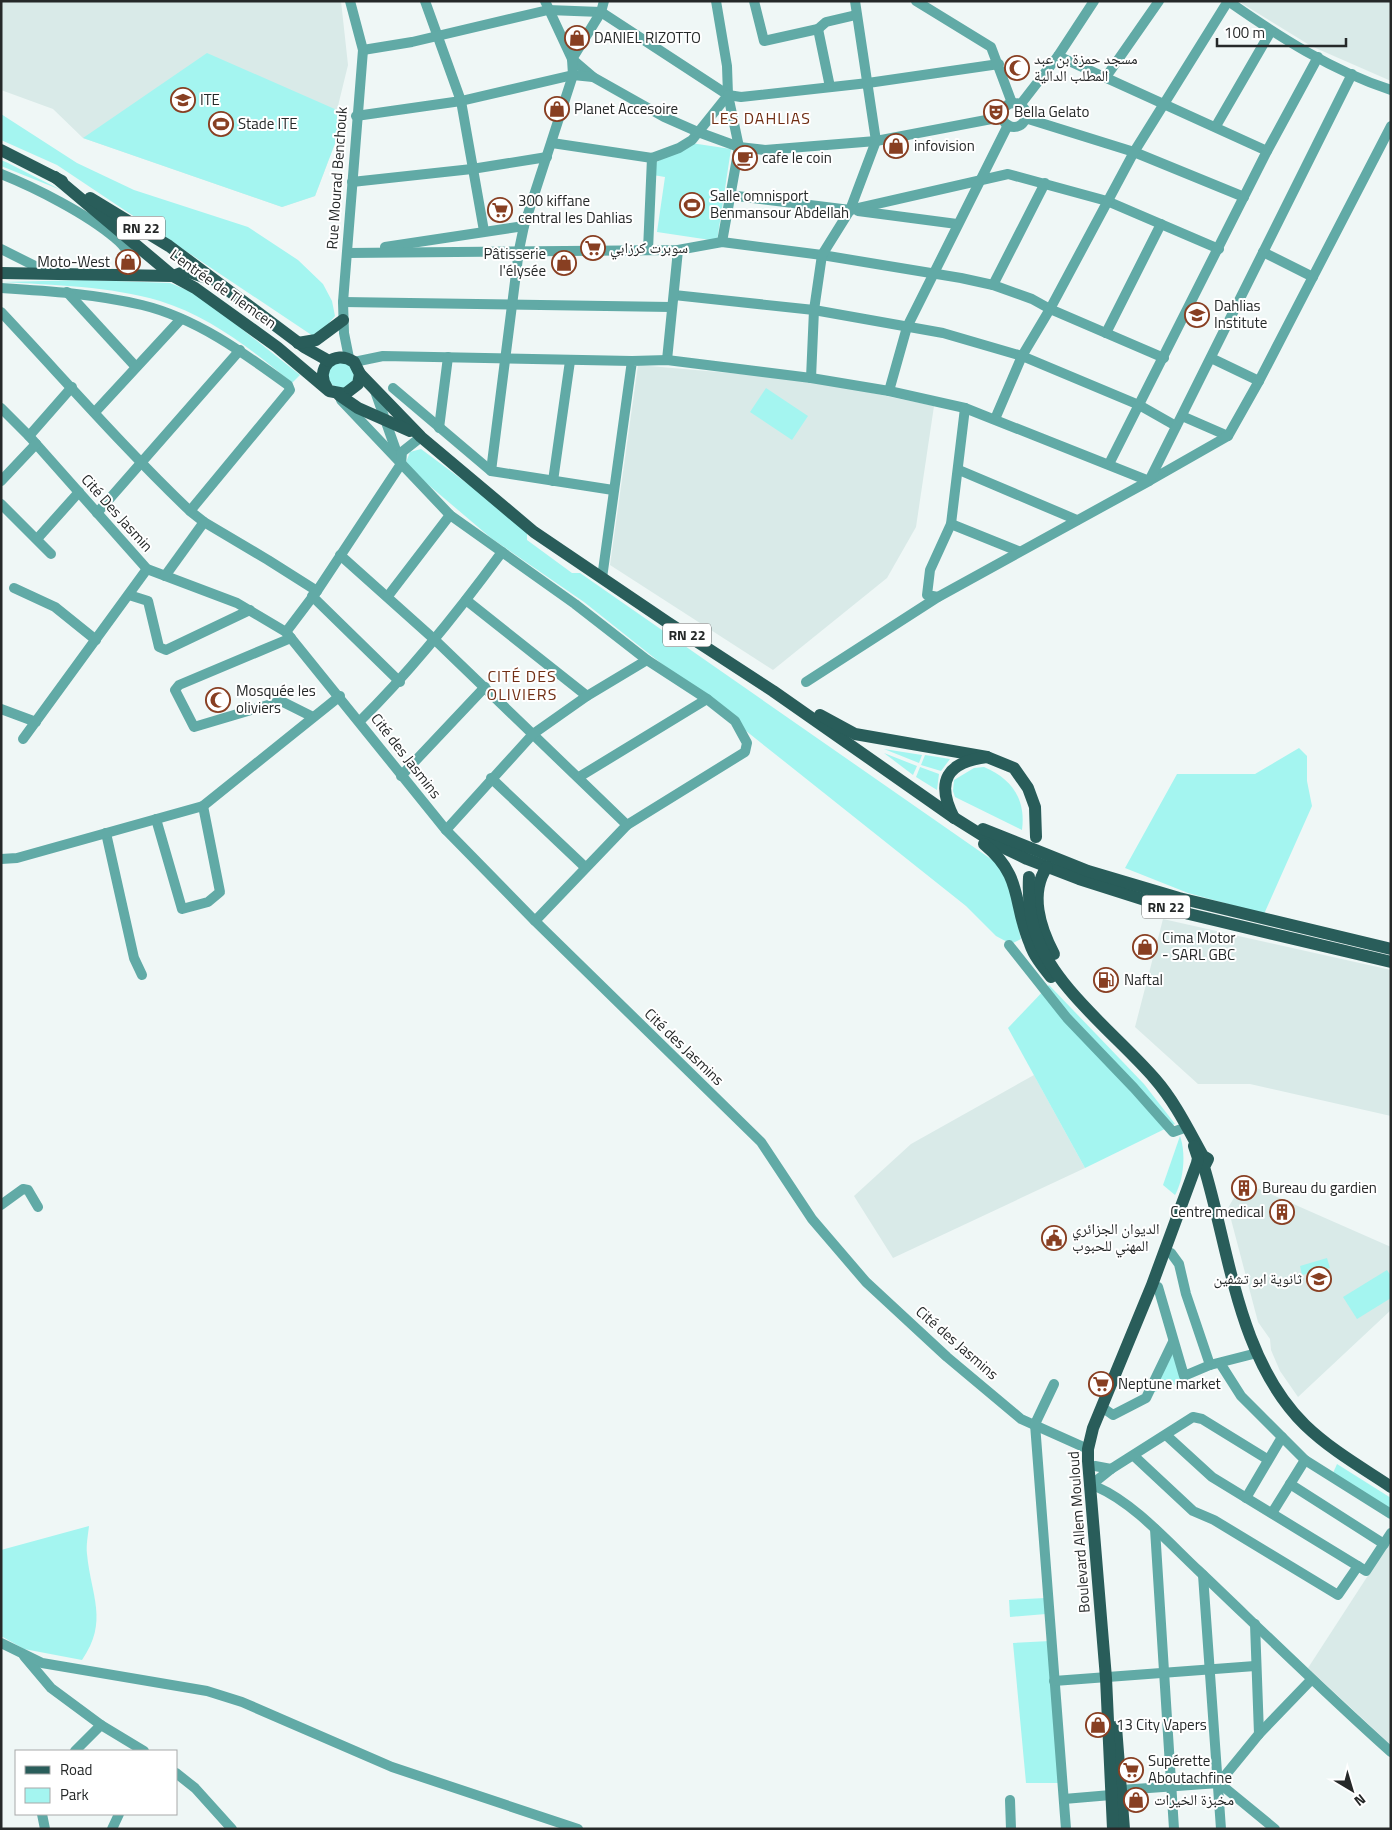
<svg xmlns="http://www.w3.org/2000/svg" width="1392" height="1830" font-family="'Titillium Web','Noto Naskh Arabic',sans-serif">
<rect width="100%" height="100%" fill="#eff7f6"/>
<g fill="#d9eae8">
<polygon points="1,1 341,1 348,65 337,110 337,138 315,196 282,207 83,138 53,109 1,90"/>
<polygon points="1238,1 1391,1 1391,81 1311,46"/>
<polygon points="638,365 810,380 934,406 916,527 887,578 773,670 610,565"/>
<polygon points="1163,919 1391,970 1391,1116 1250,1084 1198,1084 1135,1027"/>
<polygon points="1034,1075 1085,1168 893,1258 854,1196 911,1144"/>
<polygon points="1243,1182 1391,1247 1391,1310 1298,1397 1280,1371 1271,1350 1270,1339 1258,1322 1228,1208"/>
<polygon points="1391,1540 1391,1745 1308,1668"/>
</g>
<g fill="#a4f5f0">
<polygon points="207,53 337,110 337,138 315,196 282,207 83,138"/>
<polygon points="1,114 77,163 134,190 248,227 298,260 323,284 332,301 335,316 324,329 313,336 57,165 1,140"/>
<polygon points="691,143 731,149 717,241 657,232 665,177 653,175 655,163"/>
<polygon points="1,160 8,163 61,190 1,166"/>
<path d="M86,280L170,283L199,295L300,375L292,383C254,351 209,316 160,301C109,286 55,285 1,282Z"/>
<circle cx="341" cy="375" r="13"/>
<polygon points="766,388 808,416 792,440 750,412"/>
<polygon points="421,449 527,528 527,540 572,573 580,573 998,864 1008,883 1021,939 1011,944 996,936 966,906 584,602 491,538 405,465 410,452"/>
<polygon points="1299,748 1307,756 1307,781 1312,806 1264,914 1188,893 1125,868 1177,774 1255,774"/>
<polygon points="884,749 922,755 919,763"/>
<polygon points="884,753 917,766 913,775"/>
<polygon points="925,755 950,759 941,771 921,765"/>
<polygon points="920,767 939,774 937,790 916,777"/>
<path d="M984,767C1012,779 1026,799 1022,830L955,797L953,791L954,780L974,768Z"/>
<polygon points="1049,985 1144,1084 1175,1124 1085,1168 1008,1028"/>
<path d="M1180,1136C1186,1153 1184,1179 1175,1195L1163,1185Z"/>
<polygon points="1327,1258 1330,1268 1302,1275 1300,1266"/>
<polygon points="1387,1270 1391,1276 1391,1298 1357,1319 1343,1297"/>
<polygon points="1173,1352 1184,1381 1152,1393"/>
<polygon points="1337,1464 1391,1498 1391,1509 1333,1473"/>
<path d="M89,1526C88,1535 86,1545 87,1554C91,1596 109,1621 82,1660L24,1649L1,1636V1550Z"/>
<polygon points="1045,1598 1046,1614 1010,1617 1009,1600"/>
<polygon points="1050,1641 1060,1783 1026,1783 1013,1643"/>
</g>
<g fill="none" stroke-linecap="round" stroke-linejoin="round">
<g stroke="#61aaa6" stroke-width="10">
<polyline points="425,1 461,101 484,231"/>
<polyline points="545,1 572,59 593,77"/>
<polyline points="716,1 727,66 728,95 739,147 722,242"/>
<polyline points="754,1 764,41 818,29 826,22 856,15"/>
<polyline points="916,1 991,47 1012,103"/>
<path d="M1228,1C1278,36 1332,71 1391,90"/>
<polyline points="818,29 830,87"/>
<polyline points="363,50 412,42 548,10 601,12 728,95 692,140 679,148 652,158 552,143"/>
<polyline points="1058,56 1267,151"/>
<polyline points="1106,77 1159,1"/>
<polyline points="728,95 741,97 868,83 999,64"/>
<circle cx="1014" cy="115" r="12"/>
<polyline points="1020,105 1058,56 1094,1"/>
<polyline points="356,116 461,101 573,75 593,77 664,117 698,132 739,147 765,150 876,141 1002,117"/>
<polyline points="1025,118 1134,152 1244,197"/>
<polyline points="1216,126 1271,31"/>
<path d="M1,174C36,188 87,214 115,238C124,245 131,256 134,266L126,275"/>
<polyline points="352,182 472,169 547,157"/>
<polyline points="729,195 850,210 1008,174 1107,201 1219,249"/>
<polyline points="858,211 957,224"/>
<polyline points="385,247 524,226"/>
<polyline points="1,249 49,273"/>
<polyline points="648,250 652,158"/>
<polyline points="1263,252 1313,277"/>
<polyline points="347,253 678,250 722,242 822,255 961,278 993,285 1032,299 1050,309 1164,358"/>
<polyline points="993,285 1045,183"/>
<path d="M1,288C49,291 95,294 142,305C196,318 244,353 288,385L290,390L190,511C124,448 64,379 1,312"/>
<polyline points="67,292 136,367"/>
<polyline points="674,295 814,310 943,333 1022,356 1139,405 1176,426"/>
<polyline points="343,302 671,307"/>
<polyline points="1106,333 1161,224"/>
<polyline points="349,358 344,333 343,302 363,50 350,1"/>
<polyline points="1211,358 1259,381"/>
<polyline points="667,360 678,250"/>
<polyline points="354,362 383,356 632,361"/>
<polyline points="811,378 814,310 822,255 850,210 876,141 855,1"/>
<polyline points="393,388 491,471 613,490"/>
<polyline points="375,391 399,459"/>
<polyline points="889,391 907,327 1008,125"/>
<polyline points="341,400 450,515 575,604 647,660 707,699 735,721 747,743 745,752 627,825 535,921"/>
<polyline points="1,408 29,436 147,569 237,603 286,632 446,830 535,921 761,1142 812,1219 866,1282 947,1357 1021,1419 1088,1449"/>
<polyline points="95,412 181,319"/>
<polyline points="1182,416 1228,436"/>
<polyline points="995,419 1022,356 1050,309 1134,152 1228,1"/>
<polyline points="439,428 448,357"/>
<polyline points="29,436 72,387"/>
<polyline points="1109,464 1267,151 1318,57"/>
<polyline points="959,470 1077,520"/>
<polyline points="491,471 519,250 524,226 573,75 572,59 601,12 604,1"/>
<polyline points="1,481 36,444"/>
<polyline points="553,481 570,361"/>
<polyline points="1,504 51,554"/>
<polyline points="190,511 204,522 268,560 317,591"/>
<polyline points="97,513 240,350"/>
<polyline points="951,524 1018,551"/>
<polyline points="37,539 79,492"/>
<polyline points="340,555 435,640 627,825"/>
<polyline points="165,576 204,522"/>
<polyline points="602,578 632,361 667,360 811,378 889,391 965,408 1149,481 1228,436 1259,381 1391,126"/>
<polyline points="14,588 55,607 96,640"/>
<polyline points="129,595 148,601 159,647 166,650 250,610"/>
<polyline points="312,596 400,682"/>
<polyline points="388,596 450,515"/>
<polyline points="938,597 927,595 930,570 951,524 965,408"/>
<polyline points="466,600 587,696"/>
<polyline points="286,632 317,591 401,464 402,452 421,437"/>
<polyline points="291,638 179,685 175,690 194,727 278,702 283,702 313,717"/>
<polyline points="806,682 938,597 1149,481 1352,74"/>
<polyline points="1,709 36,722"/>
<path d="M360,721C413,669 458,612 502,552"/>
<polyline points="23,739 147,569"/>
<polyline points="401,776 485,687"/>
<polyline points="579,777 707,699"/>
<polyline points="491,778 585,867"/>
<polyline points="156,819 182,909 208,902 220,892 203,806"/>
<polyline points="446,830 533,734 587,696 647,660"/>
<polyline points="106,833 134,958 142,975"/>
<polyline points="1,859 17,858 203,806 340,696"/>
<polyline points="1009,945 1067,1018 1134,1088 1173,1132 1187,1127"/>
<polyline points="1,1205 23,1189 28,1190 38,1207"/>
<polyline points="1171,1253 1179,1264 1186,1294 1210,1365"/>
<polyline points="1158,1287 1184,1376 1210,1365 1257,1353"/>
<polyline points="1220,1363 1241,1396 1305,1460 1391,1514"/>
<polyline points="1054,1384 1035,1424 1066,1829"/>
<polyline points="1106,1410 1113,1415 1146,1398 1173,1342"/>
<polyline points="1166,1435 1212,1477 1366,1571 1391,1533"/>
<polyline points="1134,1456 1193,1511 1214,1520 1338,1595 1358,1566"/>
<polyline points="1095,1466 1111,1469"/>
<polyline points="1096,1481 1111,1469 1193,1417 1202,1419 1267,1459"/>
<polyline points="1290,1484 1384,1544"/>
<path d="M1097,1487C1134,1503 1169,1543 1199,1571C1263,1632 1325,1693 1391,1752"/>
<polyline points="1246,1498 1282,1437"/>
<polyline points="1272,1513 1305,1460"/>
<polyline points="1155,1529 1174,1829"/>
<polyline points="1203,1575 1221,1829"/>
<polyline points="1255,1624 1259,1734"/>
<polyline points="1,1643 42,1663 207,1691 242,1702 392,1767 578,1829"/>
<polyline points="24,1656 51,1688 101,1725 144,1751"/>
<polyline points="1054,1681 1255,1666"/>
<polyline points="75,1751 101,1725"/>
<polyline points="176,1773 195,1788 232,1829"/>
<polyline points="1219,1783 1259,1734 1311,1680"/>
<polyline points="1064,1799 1111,1795 1121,1790 1219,1783 1275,1829"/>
<polyline points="1010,1800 1011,1829"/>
<polyline points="42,1814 45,1829"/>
<polyline points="112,1829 119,1814"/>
</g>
<g stroke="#295d5a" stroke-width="12">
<polyline points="1,150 62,181"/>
<path d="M55,177L173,276L195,288L277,347L329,391L345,394L358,384L360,374L354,362C334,348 314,369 327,388"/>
<polyline points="90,198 169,246 304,347 329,361"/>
<polyline points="1,273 173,276 186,271 207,278"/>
<polyline points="298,343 316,340 343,320"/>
<polyline points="360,374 421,437 534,532 667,622 773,691 953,817 996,844 1027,859 1079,879 1189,914 1391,962"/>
<polyline points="339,395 358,408 410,431"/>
<polyline points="820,715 855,734 987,757 1014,768 1028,788 1035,807 1036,837"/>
<path d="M954,818C935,781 947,762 987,757"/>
<polyline points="983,829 1088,871 1179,898 1391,949"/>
<path d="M984,844C1024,877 1012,902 1030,944C1034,956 1043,967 1051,977"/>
<path d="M1047,867C1029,893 1040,928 1054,954"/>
<path d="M1029,877C1028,898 1029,917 1037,937C1055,989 1119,1037 1155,1079C1175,1102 1188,1129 1203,1156L1208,1159L1204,1167C1230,1253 1238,1359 1305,1425C1331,1450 1361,1467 1391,1487"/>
<polyline points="1116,1727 1124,1829"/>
<polyline points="1113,1829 1106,1678 1088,1461 1088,1449 1093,1428 1152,1285 1197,1163 1198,1158 1194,1146"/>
</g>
</g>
<defs>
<symbol id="shop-ring" viewBox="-11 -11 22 22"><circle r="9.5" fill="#fff" stroke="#883f22" stroke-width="1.5"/><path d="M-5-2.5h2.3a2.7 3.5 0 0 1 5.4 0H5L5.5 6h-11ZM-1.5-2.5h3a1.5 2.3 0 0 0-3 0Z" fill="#883f22"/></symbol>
<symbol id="mosque-ring" viewBox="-11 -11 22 22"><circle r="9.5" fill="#fff" stroke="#883f22" stroke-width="1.5"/><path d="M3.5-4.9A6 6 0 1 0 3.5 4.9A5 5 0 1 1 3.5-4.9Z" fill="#883f22"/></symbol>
<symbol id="university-ring" viewBox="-11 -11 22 22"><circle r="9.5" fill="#fff" stroke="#883f22" stroke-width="1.5"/><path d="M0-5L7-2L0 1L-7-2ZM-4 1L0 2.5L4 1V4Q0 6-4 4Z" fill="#883f22"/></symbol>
<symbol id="theatre-ring" viewBox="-11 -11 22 22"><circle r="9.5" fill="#fff" stroke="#883f22" stroke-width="1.5"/><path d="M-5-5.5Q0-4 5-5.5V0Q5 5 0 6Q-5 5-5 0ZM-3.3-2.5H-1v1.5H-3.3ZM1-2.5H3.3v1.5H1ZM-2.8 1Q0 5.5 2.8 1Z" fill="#883f22"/></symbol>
<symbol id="stadium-ring" viewBox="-11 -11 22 22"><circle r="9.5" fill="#fff" stroke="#883f22" stroke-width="1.5"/><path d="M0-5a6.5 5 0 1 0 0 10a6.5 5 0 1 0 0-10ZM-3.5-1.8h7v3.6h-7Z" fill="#883f22"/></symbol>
<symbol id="cafe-ring" viewBox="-11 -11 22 22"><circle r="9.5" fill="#fff" stroke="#883f22" stroke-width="1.5"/><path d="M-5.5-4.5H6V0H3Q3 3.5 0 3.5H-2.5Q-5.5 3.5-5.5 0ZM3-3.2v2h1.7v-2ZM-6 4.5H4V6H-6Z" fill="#883f22"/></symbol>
<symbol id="supermarket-ring" viewBox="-11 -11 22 22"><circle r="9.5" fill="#fff" stroke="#883f22" stroke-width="1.5"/><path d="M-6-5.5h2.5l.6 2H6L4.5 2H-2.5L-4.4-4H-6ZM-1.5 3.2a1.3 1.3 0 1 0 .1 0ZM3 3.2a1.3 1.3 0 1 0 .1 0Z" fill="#883f22"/></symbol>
<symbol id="school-ring" viewBox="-11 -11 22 22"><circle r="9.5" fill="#fff" stroke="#883f22" stroke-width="1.5"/><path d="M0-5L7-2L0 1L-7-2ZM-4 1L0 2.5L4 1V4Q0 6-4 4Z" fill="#883f22"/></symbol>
<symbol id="fuel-ring" viewBox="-11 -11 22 22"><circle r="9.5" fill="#fff" stroke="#883f22" stroke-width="1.5"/><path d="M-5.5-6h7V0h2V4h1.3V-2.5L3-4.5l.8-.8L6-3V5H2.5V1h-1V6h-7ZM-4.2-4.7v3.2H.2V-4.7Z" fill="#883f22"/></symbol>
<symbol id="building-ring" viewBox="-11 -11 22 22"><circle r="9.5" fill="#fff" stroke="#883f22" stroke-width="1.5"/><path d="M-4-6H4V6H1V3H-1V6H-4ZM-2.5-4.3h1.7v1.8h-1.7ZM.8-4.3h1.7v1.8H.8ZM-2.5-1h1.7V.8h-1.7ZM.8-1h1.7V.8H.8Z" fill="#883f22"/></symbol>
<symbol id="civic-ring" viewBox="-11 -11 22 22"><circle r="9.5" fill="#fff" stroke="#883f22" stroke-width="1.5"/><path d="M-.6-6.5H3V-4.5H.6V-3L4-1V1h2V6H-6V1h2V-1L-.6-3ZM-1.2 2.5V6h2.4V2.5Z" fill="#883f22"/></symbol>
</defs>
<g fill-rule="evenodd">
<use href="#shop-ring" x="563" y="24" width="28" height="28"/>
<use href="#mosque-ring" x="1003" y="54" width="28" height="28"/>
<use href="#university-ring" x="169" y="86" width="28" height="28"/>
<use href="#shop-ring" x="543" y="95" width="28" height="28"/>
<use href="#theatre-ring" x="982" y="98" width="28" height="28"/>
<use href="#stadium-ring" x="207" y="110" width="28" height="28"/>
<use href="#shop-ring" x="882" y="132" width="28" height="28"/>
<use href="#cafe-ring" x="731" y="144" width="28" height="28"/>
<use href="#stadium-ring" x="678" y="191" width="28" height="28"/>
<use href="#supermarket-ring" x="486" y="196" width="28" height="28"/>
<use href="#supermarket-ring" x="579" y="234" width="28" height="28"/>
<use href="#shop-ring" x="114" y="248" width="28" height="28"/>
<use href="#shop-ring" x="550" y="249" width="28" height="28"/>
<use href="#school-ring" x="1183" y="301" width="28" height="28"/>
<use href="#mosque-ring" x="204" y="686" width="28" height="28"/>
<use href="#shop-ring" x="1131" y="933" width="28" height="28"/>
<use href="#fuel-ring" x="1092" y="966" width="28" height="28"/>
<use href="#building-ring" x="1230" y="1174" width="28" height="28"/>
<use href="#building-ring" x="1268" y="1198" width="28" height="28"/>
<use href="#civic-ring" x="1040" y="1224" width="28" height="28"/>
<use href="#school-ring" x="1305" y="1265" width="28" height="28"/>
<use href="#supermarket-ring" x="1087" y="1370" width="28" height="28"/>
<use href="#shop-ring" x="1084" y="1711" width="28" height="28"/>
<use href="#supermarket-ring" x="1117" y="1756" width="28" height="28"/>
<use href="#shop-ring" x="1122" y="1786" width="28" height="28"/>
</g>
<g text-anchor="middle" stroke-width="4" stroke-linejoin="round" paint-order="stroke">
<g fill="#fff" stroke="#676969" stroke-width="1">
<rect x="117" y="216.5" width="48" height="23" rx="4"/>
<rect x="663" y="623.5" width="48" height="23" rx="4"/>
<rect x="1142" y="895.5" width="48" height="23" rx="4"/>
</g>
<g font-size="14" font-weight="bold" fill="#262929">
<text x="141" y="233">RN 22</text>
<text x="687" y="640">RN 22</text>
<text x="1166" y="912">RN 22</text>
</g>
<g font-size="15" fill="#262929" stroke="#fff" text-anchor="start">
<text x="594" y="43">DANIEL RIZOTTO</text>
<text x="1034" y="64">مسجد حمزة بن عبد<tspan x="1034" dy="17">المطلب الدالية</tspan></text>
<text x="200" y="105">ITE</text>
<text x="574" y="114">Planet Accesoire</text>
<text x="1014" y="117">Bella Gelato</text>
<text x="238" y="129">Stade ITE</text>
<text x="914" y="151">infovision</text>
<text x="762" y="163">cafe le coin</text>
<text x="710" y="201">Salle omnisport<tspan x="710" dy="17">Benmansour Abdellah</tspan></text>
<text x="518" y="206">300 kiffane<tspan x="518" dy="17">central les Dahlias</tspan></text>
<text x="610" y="253">سوبرت كرزابي</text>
<text x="546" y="259" text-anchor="end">Pâtisserie<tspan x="546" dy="17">l'élysée</tspan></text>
<text x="110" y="267" text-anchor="end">Moto-West</text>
<text x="1214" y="311">Dahlias<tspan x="1214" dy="17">Institute</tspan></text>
<text x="236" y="696">Mosquée les<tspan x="236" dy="17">oliviers</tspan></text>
<text x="1162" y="943">Cima Motor<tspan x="1162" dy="17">- SARL GBC</tspan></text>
<text x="1124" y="985">Naftal</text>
<text x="1262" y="1193">Bureau du gardien</text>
<text x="1264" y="1217" text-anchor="end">Centre medical</text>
<text x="1072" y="1234">الديوان الجزائري<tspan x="1072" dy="17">المهني للحبوب</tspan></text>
<text x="1302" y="1284" text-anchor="end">ثانوية ابو تشفين</text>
<text x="1118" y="1389">Neptune market</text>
<text x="1116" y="1730">13 City Vapers</text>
<text x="1148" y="1766">Supérette<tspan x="1148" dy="17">Aboutachfine</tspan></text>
<text x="1154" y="1805">مخبزة الخيرات</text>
</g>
<g font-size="15" fill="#262929" stroke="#fff">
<text transform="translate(337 178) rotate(-86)" y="5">Rue Mourad Benchouk</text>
<text transform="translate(223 289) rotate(35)" y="5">L'entrée de Tlemcen</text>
<text transform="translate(117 513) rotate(48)" y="5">Cité Des Jasmin</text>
<text transform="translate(406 756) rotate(52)" y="5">Cité des Jasmins</text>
<text transform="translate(684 1047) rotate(44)" y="5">Cité des Jasmins</text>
<text transform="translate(957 1343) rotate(41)" y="5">Cité des Jasmins</text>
<text transform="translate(1079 1532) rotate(-94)" y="5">Boulevard Allem Mouloud</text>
</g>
<g font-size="16" letter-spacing="1" fill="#712f15" stroke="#fff">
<text x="761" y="124">LES DAHLIAS</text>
<text x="522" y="682">CITÉ DES<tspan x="522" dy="18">OLIVIERS</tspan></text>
</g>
</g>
<rect width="1392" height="1830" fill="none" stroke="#262929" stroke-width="5"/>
<rect x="15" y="1750" width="162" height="65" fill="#ffffff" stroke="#a8a9a9"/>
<rect x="25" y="1766" width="25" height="8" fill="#295d5a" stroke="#a8a9a9"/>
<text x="60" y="1775" font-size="15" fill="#262929">Road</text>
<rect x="25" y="1788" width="25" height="15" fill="#a4f5f0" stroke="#a8a9a9"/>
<text x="60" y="1800" font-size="15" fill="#262929">Park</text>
<g transform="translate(1352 1790) rotate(142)" stroke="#ffffff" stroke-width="4" paint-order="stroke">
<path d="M0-4L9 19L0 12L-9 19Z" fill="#262929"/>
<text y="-8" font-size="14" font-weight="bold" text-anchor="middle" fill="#262929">N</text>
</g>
<path d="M1217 38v8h129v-8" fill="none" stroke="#262929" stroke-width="2.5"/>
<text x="1224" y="38" font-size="15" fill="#262929" stroke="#ffffff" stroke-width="4" paint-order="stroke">100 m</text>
</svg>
